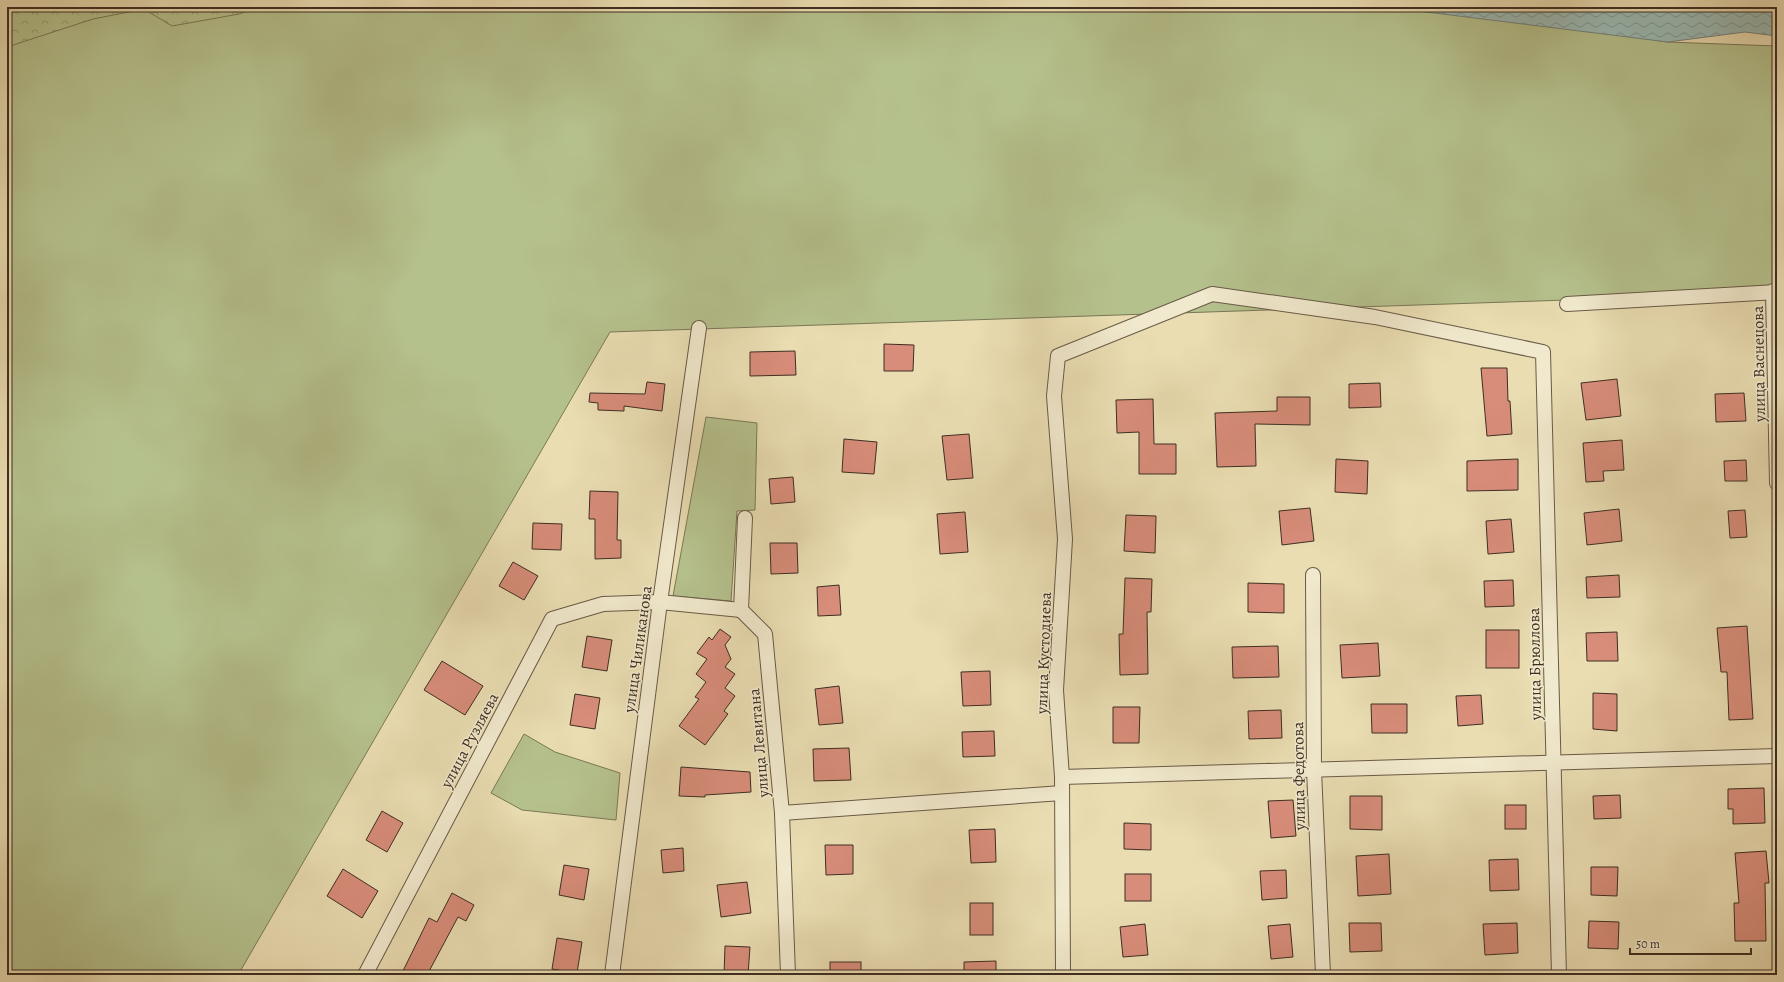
<svg xmlns="http://www.w3.org/2000/svg" width="1784" height="982" font-family="Alegreya,serif">
<defs>
<pattern id="forest-crowns" width="20" height="18" patternUnits="userSpaceOnUse"><rect width="20" height="18" fill="#b5c18d"/><path d="M2 6a3 3 0 1 1 6 0M12 15a3 3 0 1 1 6 0" fill="none" stroke="#959d73"/></pattern>
<pattern id="water-waves" width="16" height="10" patternUnits="userSpaceOnUse"><rect width="16" height="10" fill="#9abab5"/><path d="M0 5q4-4 8 0t8 0" fill="none" stroke="#7f9893"/></pattern>
</defs>
<rect width="100%" height="100%" fill="#eaddb2"/>
<filter id="stains"><feTurbulence type="fractalNoise" baseFrequency=".005" numOctaves="4"/><feColorMatrix values="0 0 0 0 .2 0 0 0 0 .09 0 0 0 0 .02 0 0 0 .5 -.17"/></filter>
<radialGradient id="worn" r=".72"><stop offset=".6" stop-color="#630" stop-opacity="0"/><stop offset="1" stop-color="#630" stop-opacity=".3"/></radialGradient>
<g fill="#b5c18d" stroke="#7a7858">
<polygon points="102,7 1448,7 1667,42 1777,46 1777,293 610,332 238,975 7,975 7,21"/>
<polygon points="706,417 757,423 755,510 737,511 731,601 673,596"/>
<polygon points="524,734 555,752 620,773 616,820 522,810 491,793"/>
</g>
<polygon fill="url(#forest-crowns)" stroke="#7a7858" points="7,7 258,7 239,14 172,26 144,9 93,19 7,47"/>
<polygon fill="url(#water-waves)" stroke="#75827a" points="1386,7 1777,7 1777,36 1745,32 1668,42"/>
<g fill="#d88d7a" stroke="#3e2e22">
<polygon points="884,344 914,345 913,371 884,371"/>
<polygon points="795,351 796,375 750,376 750,352"/>
<polygon points="1481,368 1507,368 1508,401 1510,401 1512,434 1487,436"/>
<polygon points="1617,379 1621,416 1586,420 1581,383"/>
<polygon points="647,382 665,384 662,411 624,406 624,411 598,410 598,403 589,402 590,393 645,394"/>
<polygon points="1380,383 1381,407 1349,408 1349,384"/>
<polygon points="1744,393 1746,421 1716,422 1715,394"/>
<polygon points="1277,397 1310,397 1310,425 1255,424 1256,466 1217,467 1215,413 1277,411"/>
<polygon points="1153,399 1154,444 1176,444 1176,474 1139,474 1139,432 1117,433 1116,400"/>
<polygon points="969,434 973,478 947,480 942,436"/>
<polygon points="844,439 877,442 874,474 842,472"/>
<polygon points="1622,440 1624,470 1603,471 1604,481 1586,482 1583,443"/>
<polygon points="1336,459 1368,461 1367,494 1335,492"/>
<polygon points="1518,459 1518,490 1467,491 1467,461"/>
<polygon points="1746,460 1747,481 1725,481 1724,461"/>
<polygon points="793,477 795,502 771,504 769,479"/>
<polygon points="590,491 618,492 617,540 621,540 621,558 595,559 595,519 589,519"/>
<polygon points="1310,508 1314,541 1282,545 1279,511"/>
<polygon points="1619,509 1622,541 1587,545 1584,513"/>
<polygon points="1745,510 1747,537 1730,538 1728,511"/>
<polygon points="965,512 968,552 940,554 937,514"/>
<polygon points="1126,515 1156,516 1155,553 1124,551"/>
<polygon points="1511,519 1514,552 1488,554 1486,521"/>
<polygon points="533,523 562,524 561,550 532,549"/>
<polygon points="770,543 797,543 798,573 771,574"/>
<polygon points="513,562 538,576 524,600 499,586"/>
<polygon points="1619,575 1620,597 1587,598 1586,577"/>
<polygon points="1125,578 1152,579 1151,612 1147,612 1148,674 1120,675 1119,634 1123,634"/>
<polygon points="1513,580 1514,606 1485,607 1484,581"/>
<polygon points="1248,583 1284,584 1284,613 1248,612"/>
<polygon points="839,585 841,615 818,616 817,587"/>
<polygon points="1747,626 1753,719 1729,720 1727,672 1721,672 1717,628"/>
<polygon points="720,629 731,637 725,645 731,659 725,667 735,674 725,688 735,696 724,711 728,714 705,745 679,726 699,699 695,697 706,682 696,674 707,659 697,653 709,637 712,640"/>
<rect x="1486" y="630" width="33" height="38"/>
<polygon points="1617,632 1618,661 1587,661 1586,633"/>
<polygon points="587,636 612,640 607,671 582,667"/>
<polygon points="1378,643 1380,676 1342,678 1340,645"/>
<polygon points="1278,646 1279,677 1233,678 1232,647"/>
<polygon points="442,661 483,686 465,715 424,690"/>
<polygon points="990,671 991,705 963,706 961,672"/>
<polygon points="839,686 843,723 819,725 815,689"/>
<polygon points="1593,693 1617,694 1617,731 1593,729"/>
<polygon points="575,694 600,698 595,729 570,725"/>
<polygon points="1481,695 1483,724 1458,726 1456,696"/>
<polygon points="1371,704 1407,704 1407,733 1372,733"/>
<polygon points="1113,707 1140,707 1139,743 1113,743"/>
<polygon points="1281,710 1282,738 1249,739 1248,711"/>
<polygon points="994,731 995,756 963,757 962,732"/>
<polygon points="849,748 851,780 814,781 813,749"/>
<polygon points="681,767 750,772 751,792 705,795 705,797 679,796"/>
<polygon points="1764,788 1765,823 1733,824 1733,809 1728,809 1728,789"/>
<polygon points="1620,795 1621,818 1594,819 1593,796"/>
<polygon points="1350,796 1382,796 1382,830 1350,829"/>
<polygon points="1293,800 1296,836 1271,838 1268,801"/>
<rect x="1505" y="805" width="21" height="24"/>
<polygon points="382,811 403,823 387,852 366,840"/>
<polygon points="1124,823 1151,824 1151,850 1124,849"/>
<polygon points="995,829 996,862 971,863 969,830"/>
<polygon points="825,845 853,845 853,874 826,875"/>
<polygon points="683,848 684,871 663,873 661,850"/>
<polygon points="1766,851 1769,883 1765,883 1766,941 1735,941 1734,903 1739,903 1735,853"/>
<polygon points="1389,854 1391,894 1358,896 1356,856"/>
<polygon points="1518,859 1519,890 1490,891 1489,860"/>
<polygon points="564,865 589,869 584,900 559,895"/>
<polygon points="1591,867 1618,867 1617,896 1591,895"/>
<polygon points="343,869 378,891 362,918 327,896"/>
<polygon points="1286,870 1287,898 1262,900 1260,871"/>
<rect x="1125" y="874" width="26" height="27"/>
<polygon points="747,882 751,913 721,917 717,885"/>
<polygon points="452,893 474,905 466,921 458,917 427,975 401,975 429,918 437,922"/>
<rect x="970" y="903" width="23" height="32"/>
<polygon points="1589,921 1619,922 1618,949 1588,948"/>
<polygon points="1349,923 1381,923 1382,951 1350,952"/>
<polygon points="1517,923 1518,953 1485,955 1483,924"/>
<polygon points="1145,924 1148,955 1123,957 1120,927"/>
<polygon points="1290,924 1293,957 1271,959 1268,926"/>
<polygon points="557,938 582,942 577,973 552,969"/>
<polygon points="725,946 750,947 748,975 724,975"/>
<polygon points="996,961 996,975 964,975 964,962"/>
<rect x="830" y="962" width="31" height="13"/>
</g>
<g fill="none" stroke-linecap="round" stroke-linejoin="round">
<defs>
<g id="minor">
<polyline points="1773,291 1777,483"/>
<polyline points="1567,304 1777,292"/>
<polyline points="745,518 741,610 765,634 782,813 788,975"/>
<polyline points="1313,575 1314,770 1323,975"/>
<polyline points="1062,777 1777,756"/>
<polyline points="782,813 1062,793"/>
<polyline points="365,975 552,619 603,604 660,602 741,610"/>
<polyline points="612,975 660,602 699,328"/>
<polyline points="1063,975 1062,777 1056,690 1065,539 1054,396 1058,356 1212,294 1375,317 1543,352 1559,975"/>
</g>
</defs>
<use href="#minor" stroke="#695a46" stroke-width="16"/>
<use href="#minor" stroke="#f1e9cd" stroke-width="14"/>
</g>
<g text-anchor="middle" stroke-width="3" stroke-linejoin="round" paint-order="stroke">
<g font-size="16" fill="#3e2e22" stroke="#f1e9cd">
<text transform="translate(1758 364) rotate(-91)" y="6">улица Васнецова</text>
<text transform="translate(637 649) rotate(-82)" y="6">улица Чиликанова</text>
<text transform="translate(1043 653) rotate(-88)" y="6">улица Кустодиева</text>
<text transform="translate(1534 664) rotate(-91)" y="6">улица Брюллова</text>
<text transform="translate(469 740) rotate(-62)" y="6">улица Рузляева</text>
<text transform="translate(758 743) rotate(-95)" y="6">улица Левитана</text>
<text transform="translate(1298 776) rotate(-91)" y="6">улица Федотова</text>
</g>
</g>
<rect width="1784" height="982" fill="none" stroke="#eaddb2" stroke-width="24"/>
<rect x="8" y="8" width="1768" height="966" fill="none" stroke="#3e2e22" stroke-width="2"/>
<rect x="12" y="12" width="1760" height="958" fill="none" stroke="#3e2e22"/>
<path d="M1630 948v6h121v-6" fill="none" stroke="#3e2e22" stroke-width="2"/>
<text x="1636" y="948" font-size="12" fill="#3e2e22" stroke="#f1e9cd" stroke-width="3" paint-order="stroke">50 m</text>
<rect width="100%" height="100%" filter="url(#stains)"/>
<rect width="100%" height="100%" fill="url(#worn)"/>
</svg>
